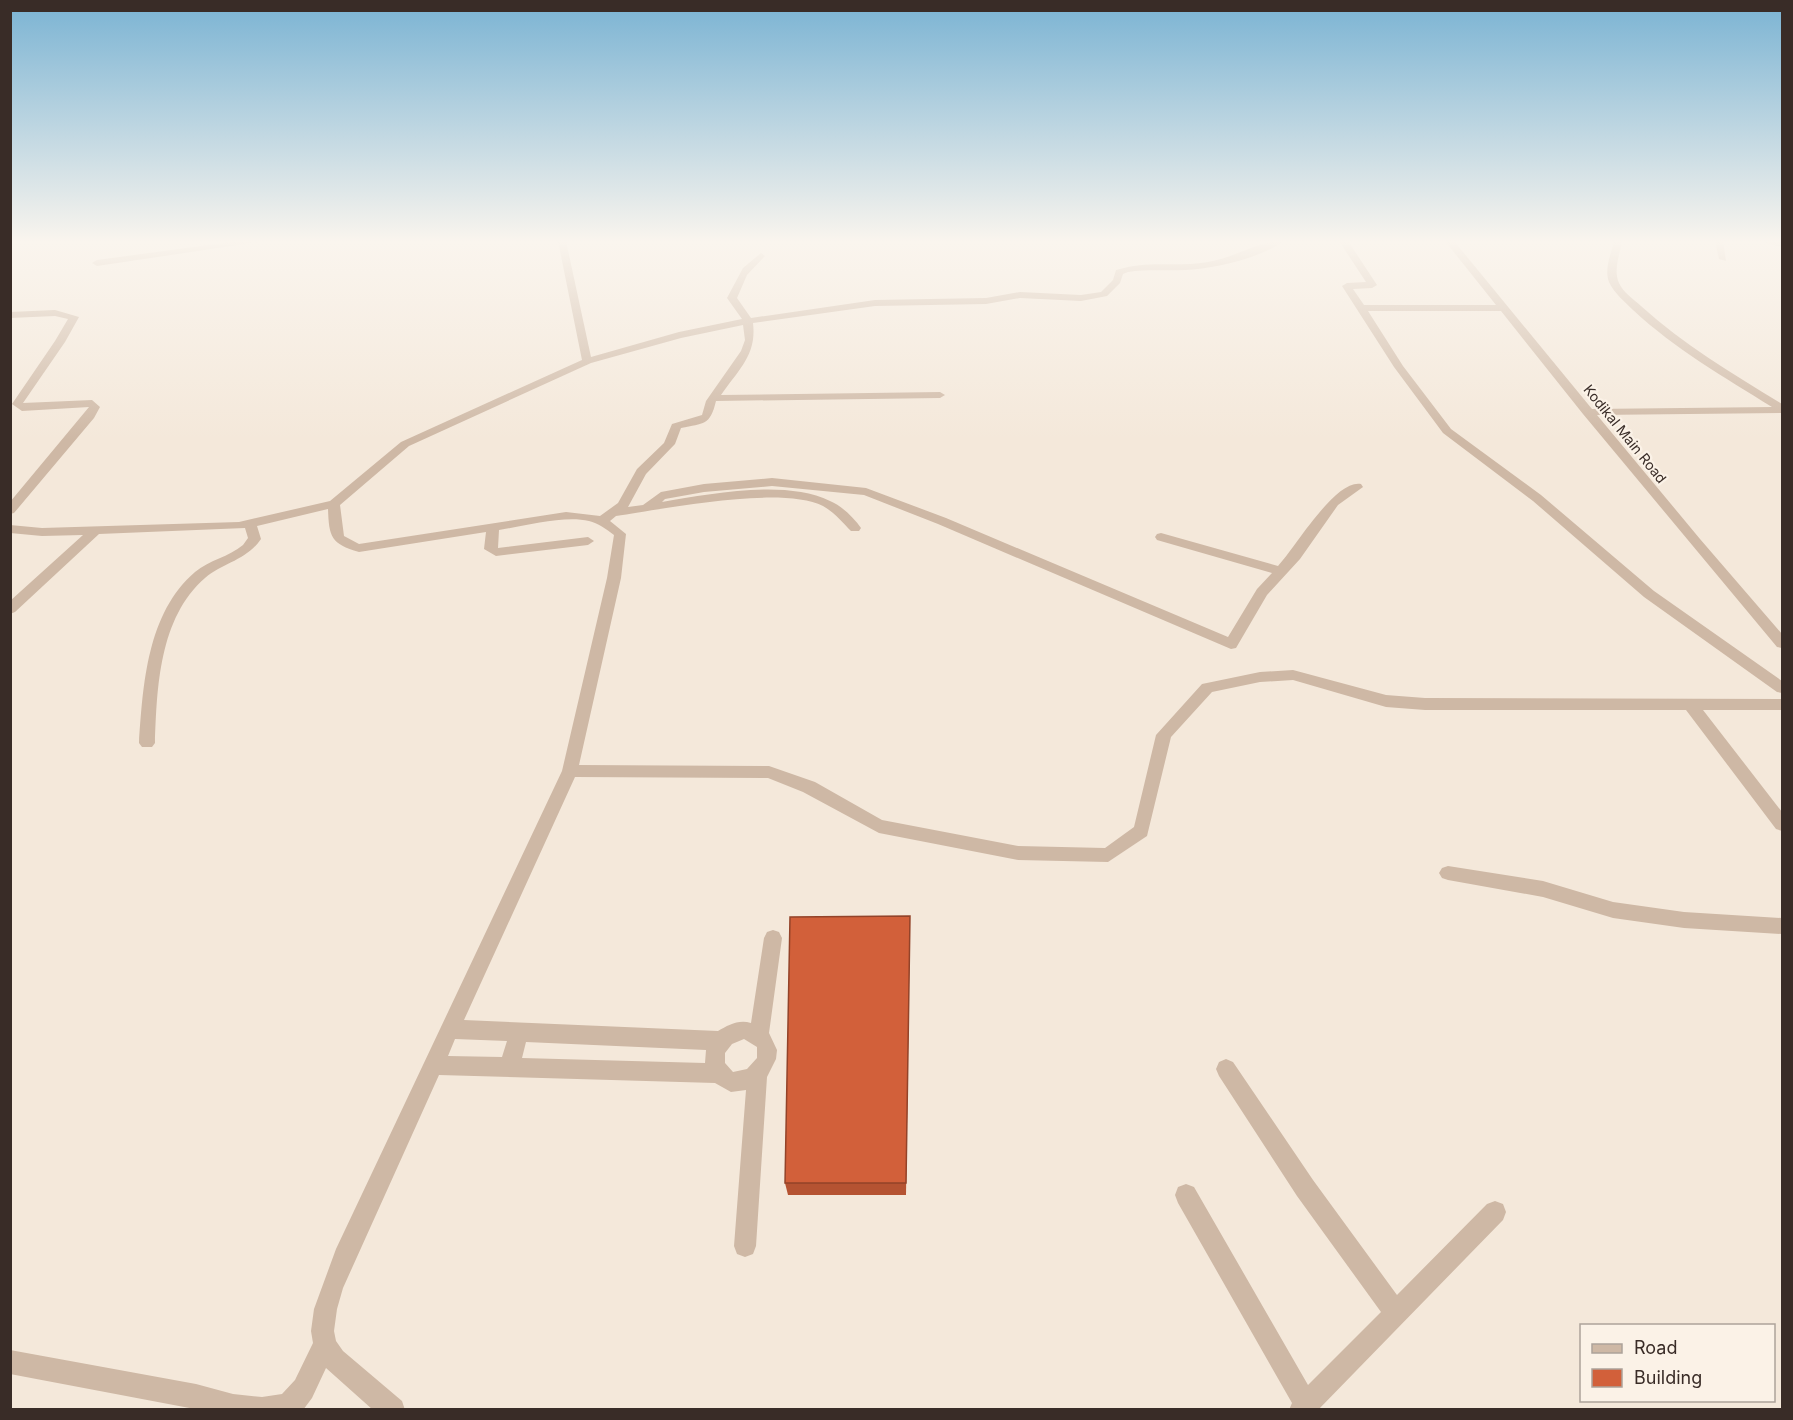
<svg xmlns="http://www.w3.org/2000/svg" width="1793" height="1420" font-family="Inter,sans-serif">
<rect width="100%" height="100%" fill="#f4e8da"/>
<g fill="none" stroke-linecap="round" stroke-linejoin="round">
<g fill="#ceb8a5" fill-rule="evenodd">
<polygon points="238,241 265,241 97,266 92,263 97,260"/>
<path d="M558,241H566L591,357L679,332L742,319L727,298L743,268L761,253L765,256L747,275L737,298L751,318L875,300L986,298L1020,292L1081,295L1101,292L1113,280L1116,270L1124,268C1151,261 1180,267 1208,262C1234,258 1258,241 1284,241C1260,258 1214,269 1185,270C1166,271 1147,269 1128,272L1123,274L1120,283L1107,296L1081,301L1020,298L986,304L875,306L753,323C757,355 738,370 721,395L940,392L945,395L940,398L716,401C710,426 704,423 681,428L675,444L646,474L628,507L643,505L661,492L704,484L772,478L866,488L946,518L1228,637L1257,589L1272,573L1157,540L1155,537L1157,534L1161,533L1278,566C1295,548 1335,479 1361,484L1363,487L1338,505L1300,559L1267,595L1236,648L1231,649L938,524L864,495L772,486L704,492L665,499L662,502C710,494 785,479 830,501C842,506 854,518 861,528L859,531H851C842,522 834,512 823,506C780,485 664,509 616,516L610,521L626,534L621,578L579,765L769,766L815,782L882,820L1018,846L1105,848L1134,827L1156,735L1202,684L1260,672L1293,670L1386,695L1425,698L1782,699V710H1703L1782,812V831L1776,829L1686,710H1425L1386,707L1293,680L1260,682L1212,692L1171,737L1147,836L1108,862L1018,860L879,833L803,792L768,778L575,777L464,1020L718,1031C728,1025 739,1019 751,1023L764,938L767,932L773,930L779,932L782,938L769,1033L777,1050L776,1059L767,1077L756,1246L753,1254L745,1257L737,1254L734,1246L746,1090L731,1092L715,1083L439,1075L343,1288L337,1309L334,1331L336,1341L343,1351L402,1401L405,1410H373L326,1368L312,1398L303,1410H200L10,1374V1350L196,1384L233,1394L262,1397L282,1394L295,1380L313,1343L311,1331L314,1309L336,1249L562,771L607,578L614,535C606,529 598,523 589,521C564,515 525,526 499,530L498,548L588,537L594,541L588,545L496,556L484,549L486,532L359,552C331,544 329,537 328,509L257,526L261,539C247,560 223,563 205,578C159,618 157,688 155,743L152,747H142L139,743C143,685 147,613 195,572C209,560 229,557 243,545L248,538L245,528L99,534L15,612L10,614V601L83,535L42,536L10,533V525L42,528L239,522L330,501L401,442L582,360ZM743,325L745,340L741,351L706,401L702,415L672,424L664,443L637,469L618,503L600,516L566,512L359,544L344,536L340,505L409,446L591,363L681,338ZM455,1039L507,1041L502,1057L448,1056ZM744,1039L757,1047V1058L747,1069L733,1072L725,1063V1053L732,1044ZM526,1042L706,1050L705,1063L522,1058Z"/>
<path d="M1339,241H1348L1377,285L1372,288L1353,289L1364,305H1496L1445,241H1454L1592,409L1772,407C1724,377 1675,349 1633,310C1625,302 1614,293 1609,282C1604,269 1611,254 1614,241H1622C1620,254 1613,270 1619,283C1623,292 1633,299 1641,306C1684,345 1733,374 1782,404V413L1597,415L1700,539L1782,634V648L1777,647L1583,414L1501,311H1368L1403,366L1451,429L1541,495L1654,591L1782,681V693L1777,692L1644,597L1533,501L1443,433L1394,367L1342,286L1347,283L1366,282Z"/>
<polygon points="1715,241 1723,241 1726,261 1719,259"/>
<polygon points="1757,241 1780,242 1782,243 1782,247"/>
<polygon points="55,310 79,317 65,342 23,403 92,400 100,407 94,418 14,513 10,514 10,502 89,407 22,411 12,404 55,341 68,319 55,316 10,318 10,312"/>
<polygon points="1448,866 1543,881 1613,902 1684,912 1782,918 1782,934 1684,928 1613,918 1543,897 1448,880 1442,878 1439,873 1442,868"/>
<polygon points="1226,1059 1233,1062 1313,1180 1397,1295 1487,1204 1495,1201 1503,1204 1506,1212 1503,1220 1318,1410 1289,1410 1292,1403 1178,1203 1175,1195 1178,1187 1186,1184 1194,1187 1308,1385 1381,1312 1297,1196 1219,1076 1216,1069 1219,1062"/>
</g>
</g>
<polygon fill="#b55332" points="910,916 906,1195 788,1195 785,1183"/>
<polygon fill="#d2603a" stroke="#934329" stroke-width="1.5" points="910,916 906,1183 785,1183 790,917"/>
<linearGradient id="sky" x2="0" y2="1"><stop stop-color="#7ab3d3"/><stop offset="0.55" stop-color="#faf5ee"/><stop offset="1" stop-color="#faf5ee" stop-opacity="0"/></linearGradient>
<rect width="1793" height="440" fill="url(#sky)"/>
<g text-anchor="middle" stroke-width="4.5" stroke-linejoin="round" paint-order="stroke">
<g font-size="14" fill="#392c27" stroke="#fbf2e7">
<text transform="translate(1625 434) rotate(51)" y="5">Kodikal Main Road</text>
</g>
</g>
<rect width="1793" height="1420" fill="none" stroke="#392c27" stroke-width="24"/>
<rect x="1580" y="1324" width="195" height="78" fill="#fbf2e7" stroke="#ada39a" stroke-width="1.5"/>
<rect x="1592" y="1344" width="30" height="9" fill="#ceb8a5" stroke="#ada39a" stroke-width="1.5"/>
<text x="1634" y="1354" font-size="18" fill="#392c27">Road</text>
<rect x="1592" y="1369" width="30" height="18" fill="#d2603a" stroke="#ada39a" stroke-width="1.5"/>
<text x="1634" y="1384" font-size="18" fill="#392c27">Building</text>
</svg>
